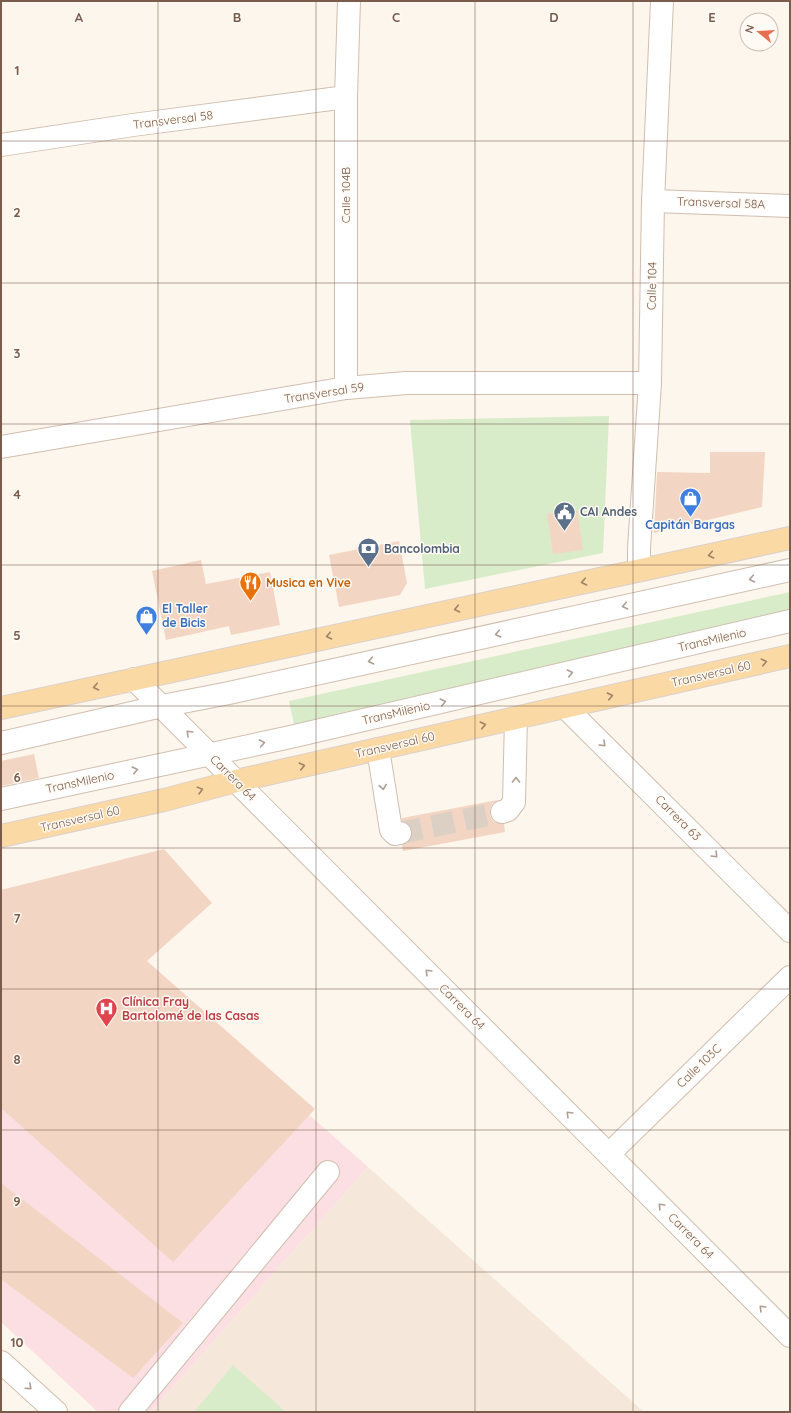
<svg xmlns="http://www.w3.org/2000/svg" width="791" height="1413" font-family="Quicksand,sans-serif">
<rect width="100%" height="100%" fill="#fdf6ec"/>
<polygon fill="#f5e8da" points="368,1167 644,1412 151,1412"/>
<polygon fill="#fbdfe3" points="44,880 368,1167 151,1412 98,1412 1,1322 1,890"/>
<g fill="#d8ecc9">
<polygon points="609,416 603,553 425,589 410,420"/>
<polygon points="790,592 790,610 294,724 289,701"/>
<polygon points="233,1365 286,1412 194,1412"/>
</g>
<g fill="#f3d5c3">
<polygon points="710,452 765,452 762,507 654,533 657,472 710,473"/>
<polygon points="577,510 583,550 553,554 547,514"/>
<polygon points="399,541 407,583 400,595 339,607 329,555"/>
<polygon points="201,560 206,584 270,572 280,625 231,635 229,626 166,640 152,571"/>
<polygon points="34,754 39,778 1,786 1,761"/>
<polygon points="498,800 492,804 490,809 490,816 494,822 504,824 505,832 403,851 402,845 409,842 412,837 412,831 410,825 402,821 402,818"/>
<polygon points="164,849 212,903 147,961 315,1109 173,1262 1,1108 1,890"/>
<polygon points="1,1183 183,1323 133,1378 1,1279"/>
</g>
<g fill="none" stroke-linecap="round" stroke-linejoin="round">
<polyline stroke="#dcd0c4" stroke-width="22" stroke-dasharray="22 11" stroke-linecap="butt" points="400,833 502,812"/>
<defs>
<g id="minor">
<polyline points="1,145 133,125 346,97"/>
<polyline points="653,201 790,206"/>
<polyline points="346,388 346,97 349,1"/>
<polyline points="1,447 346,388 406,383 650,383"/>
<polyline points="639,570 639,548 650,383 653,201 662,1"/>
<polyline points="134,679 790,1336"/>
<polyline points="565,707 790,931"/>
<polyline points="1,743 162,706 229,693 790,570"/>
<polyline points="378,749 391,830 395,834 400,833"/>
<polyline points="1,799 286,738 790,621"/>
<polyline points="502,812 508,810 514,802 516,718"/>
<polyline points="609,1154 790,977"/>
<polyline points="1,1362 56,1412"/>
<polyline points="130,1412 328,1172"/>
</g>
<g id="major">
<polyline points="1,708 790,538"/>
<polyline points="1,836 164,800 236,781 790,656"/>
</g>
</defs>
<use href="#minor" stroke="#d1beb0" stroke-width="24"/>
<use href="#major" stroke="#dad1cd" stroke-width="24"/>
<use href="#minor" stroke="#fff" stroke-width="22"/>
<use href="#major" stroke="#fbd9a5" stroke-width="22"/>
</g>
<defs><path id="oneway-chevron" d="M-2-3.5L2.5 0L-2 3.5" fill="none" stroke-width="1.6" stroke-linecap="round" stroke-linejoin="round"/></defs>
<g stroke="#a18267">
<use href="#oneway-chevron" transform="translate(711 555) rotate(168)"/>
<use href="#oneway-chevron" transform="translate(584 582) rotate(168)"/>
<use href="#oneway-chevron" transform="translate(457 609) rotate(168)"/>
<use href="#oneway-chevron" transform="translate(329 636) rotate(168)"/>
<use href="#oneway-chevron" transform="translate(764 662) rotate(-13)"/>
<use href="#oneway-chevron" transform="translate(96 687) rotate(168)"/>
<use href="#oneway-chevron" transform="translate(610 696) rotate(-13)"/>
<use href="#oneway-chevron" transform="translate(483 725) rotate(-13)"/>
<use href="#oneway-chevron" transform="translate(302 766) rotate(-13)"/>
<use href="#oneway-chevron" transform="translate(200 790) rotate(-15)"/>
</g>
<g stroke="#af9d94">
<use href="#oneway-chevron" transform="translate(752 579) rotate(168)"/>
<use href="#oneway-chevron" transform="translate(625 606) rotate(168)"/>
<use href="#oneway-chevron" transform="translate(498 634) rotate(168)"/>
<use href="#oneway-chevron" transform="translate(371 661) rotate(168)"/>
<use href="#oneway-chevron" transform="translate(570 673) rotate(-13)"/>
<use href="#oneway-chevron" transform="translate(443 702) rotate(-13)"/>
<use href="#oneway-chevron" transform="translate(189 733) rotate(-135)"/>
<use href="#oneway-chevron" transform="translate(262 743) rotate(-11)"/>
<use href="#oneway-chevron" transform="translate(603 744) rotate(45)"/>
<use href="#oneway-chevron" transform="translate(135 770) rotate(-13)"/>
<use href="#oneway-chevron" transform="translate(516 780) rotate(-90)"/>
<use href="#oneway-chevron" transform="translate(383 787) rotate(81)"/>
<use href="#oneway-chevron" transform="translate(715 855) rotate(45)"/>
<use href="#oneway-chevron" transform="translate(428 972) rotate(-135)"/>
<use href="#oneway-chevron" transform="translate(569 1114) rotate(-135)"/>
<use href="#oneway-chevron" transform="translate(661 1206) rotate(-135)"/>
<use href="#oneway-chevron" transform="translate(762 1308) rotate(-135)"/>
<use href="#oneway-chevron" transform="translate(29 1387) rotate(42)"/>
</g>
<path fill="none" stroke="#7a5c4d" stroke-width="1" stroke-opacity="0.55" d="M158,1V1412M316,1V1412M475,1V1412M633,1V1412M1,141H790M1,283H790M1,424H790M1,565H790M1,706H790M1,848H790M1,989H790M1,1130H790M1,1272H790"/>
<defs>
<symbol id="shop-pin" viewBox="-11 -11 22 30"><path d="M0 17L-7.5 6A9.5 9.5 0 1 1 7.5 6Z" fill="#3f7fe0" stroke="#fffaf3"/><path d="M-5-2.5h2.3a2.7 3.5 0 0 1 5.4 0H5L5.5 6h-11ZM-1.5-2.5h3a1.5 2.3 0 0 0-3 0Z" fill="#fff"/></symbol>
<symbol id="civic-pin" viewBox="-11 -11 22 30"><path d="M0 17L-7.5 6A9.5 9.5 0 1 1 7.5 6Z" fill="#5c6f8a" stroke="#fffaf3"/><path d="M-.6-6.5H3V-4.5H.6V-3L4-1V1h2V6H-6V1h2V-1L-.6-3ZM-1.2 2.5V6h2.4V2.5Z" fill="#fff"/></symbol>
<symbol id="bank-pin" viewBox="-11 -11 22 30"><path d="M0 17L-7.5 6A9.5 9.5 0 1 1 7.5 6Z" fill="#5c6f8a" stroke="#fffaf3"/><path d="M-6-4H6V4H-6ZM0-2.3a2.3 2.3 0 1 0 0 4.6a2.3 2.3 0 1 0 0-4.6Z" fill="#fff"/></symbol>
<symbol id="restaurant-pin" viewBox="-11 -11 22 30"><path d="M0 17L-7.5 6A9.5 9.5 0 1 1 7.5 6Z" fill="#e8710a" stroke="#fffaf3"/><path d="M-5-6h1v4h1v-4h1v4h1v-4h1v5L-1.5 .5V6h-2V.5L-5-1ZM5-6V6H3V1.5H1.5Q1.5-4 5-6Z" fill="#fff"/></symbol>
<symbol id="hospital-pin" viewBox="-11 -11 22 30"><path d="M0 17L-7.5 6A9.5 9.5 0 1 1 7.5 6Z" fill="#e0444e" stroke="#fffaf3"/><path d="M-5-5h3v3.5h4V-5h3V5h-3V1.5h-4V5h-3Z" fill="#fff"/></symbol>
</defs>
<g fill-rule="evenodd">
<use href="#shop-pin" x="678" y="486" width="25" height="34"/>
<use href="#civic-pin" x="552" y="500" width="25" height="34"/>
<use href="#bank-pin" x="356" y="536" width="25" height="34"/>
<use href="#restaurant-pin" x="238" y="570" width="25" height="34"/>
<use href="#shop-pin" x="134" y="604" width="25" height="34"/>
<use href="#hospital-pin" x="94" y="996" width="25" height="34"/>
</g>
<g text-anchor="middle" stroke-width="3" stroke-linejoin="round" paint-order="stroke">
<g font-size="12" fill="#7a5c4d" stroke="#fffaf3">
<text transform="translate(173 120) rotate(-7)" y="4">Transversal 58</text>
<text transform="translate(346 195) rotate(-90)" y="4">Calle 104B</text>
<text transform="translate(721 203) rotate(2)" y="4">Transversal 58A</text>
<text transform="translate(652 286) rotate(-89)" y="4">Calle 104</text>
<text transform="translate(324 393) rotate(-9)" y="4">Transversal 59</text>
<text transform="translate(712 640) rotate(-13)" y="4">TransMilenio</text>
<text transform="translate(711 674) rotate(-13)" y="4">Transversal 60</text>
<text transform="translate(396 713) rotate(-13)" y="4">TransMilenio</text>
<text transform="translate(395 745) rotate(-13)" y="4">Transversal 60</text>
<text transform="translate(233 778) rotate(45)" y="4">Carrera 64</text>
<text transform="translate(80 782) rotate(-12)" y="4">TransMilenio</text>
<text transform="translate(678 818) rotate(45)" y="4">Carrera 63</text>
<text transform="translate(80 819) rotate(-13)" y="4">Transversal 60</text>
<text transform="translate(462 1007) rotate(45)" y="4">Carrera 64</text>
<text transform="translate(699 1066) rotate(-44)" y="4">Calle 103C</text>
<text transform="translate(691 1236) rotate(45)" y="4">Carrera 64</text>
</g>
<g font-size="12" font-weight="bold" fill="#4e5e75" stroke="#fffaf3" text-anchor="start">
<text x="580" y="516">CAI Andes</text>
<text x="384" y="553">Bancolombia</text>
</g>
<g font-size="12" font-weight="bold" fill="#366cbe" stroke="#fffaf3">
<text x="690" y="529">Capitán Bargas</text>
<text x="162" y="613" text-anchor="start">El Taller<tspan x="162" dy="14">de Bicis</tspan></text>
</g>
<g font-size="12" font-weight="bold" fill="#c56008" stroke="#fffaf3" text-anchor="start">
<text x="266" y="587">Musica en Vive</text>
</g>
<g font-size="12" font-weight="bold" fill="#be3a42" stroke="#fffaf3" text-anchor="start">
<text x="122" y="1006">Clínica Fray<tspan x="122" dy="14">Bartolomé de las Casas</tspan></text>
</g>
</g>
<g font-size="13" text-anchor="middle" font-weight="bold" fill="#7a5c4d" stroke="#fffaf3" stroke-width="3" stroke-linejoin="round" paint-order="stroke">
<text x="79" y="22">A</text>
<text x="237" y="22">B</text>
<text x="396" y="22">C</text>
<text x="554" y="22">D</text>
<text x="712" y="22">E</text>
<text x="17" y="75">1</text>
<text x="17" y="217">2</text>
<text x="17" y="358">3</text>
<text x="17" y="499">4</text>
<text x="17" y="640">5</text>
<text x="17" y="782">6</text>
<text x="17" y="923">7</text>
<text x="17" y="1064">8</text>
<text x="17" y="1206">9</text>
<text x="17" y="1347">10</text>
</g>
<rect width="791" height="1413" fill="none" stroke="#7a5c4d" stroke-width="4"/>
<g transform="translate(759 32) rotate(288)"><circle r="19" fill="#fffaf3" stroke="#cabbb1"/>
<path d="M0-3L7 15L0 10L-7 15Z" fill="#e76f51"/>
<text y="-6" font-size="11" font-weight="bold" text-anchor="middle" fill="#7a5c4d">N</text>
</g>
</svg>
